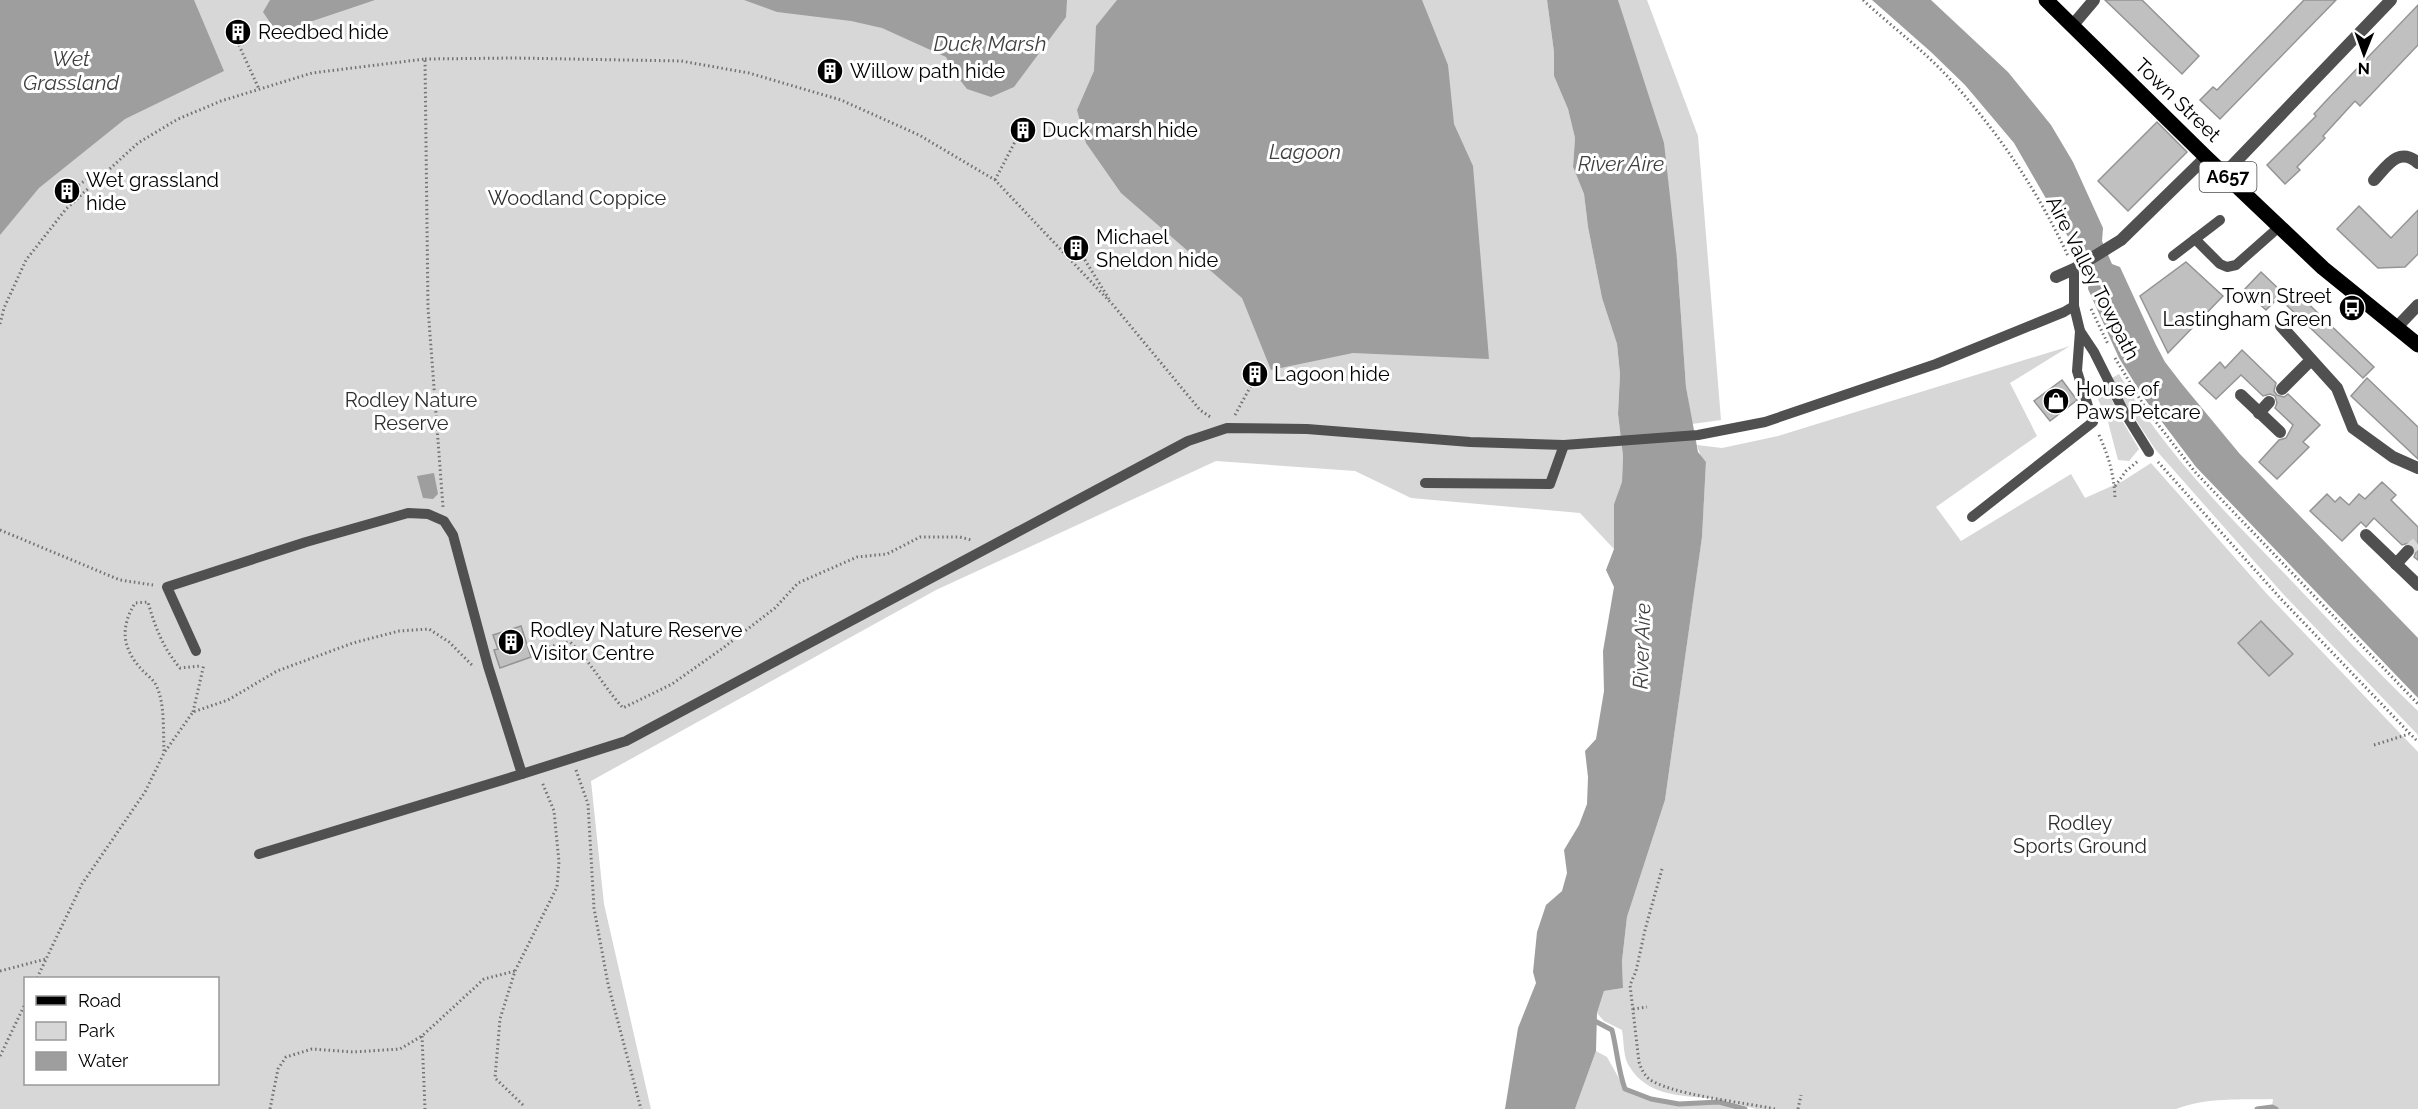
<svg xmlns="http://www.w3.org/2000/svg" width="2418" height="1109" font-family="Raleway,sans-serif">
<rect width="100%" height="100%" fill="#fff"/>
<g fill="#d7d7d7" fill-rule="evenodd">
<path d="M0,0H1547L1554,52V76L1568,109L1575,138L1573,167L1584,194L1588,227L1602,298L1617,344L1620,374L1618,414L1623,456L1622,483L1614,504V549L1580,513L1411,498L1355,471L1216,461L936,590L591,781L604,904L651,1109H0ZM26,978H218V1084H26Z"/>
<polygon points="1618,0 1647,0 1698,136 1721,420 1692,424 1686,387 1677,259"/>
<path d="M2070,346L2010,383L2037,436L1936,507L1961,541L2071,474L2085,498L2123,481L2151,463L2267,594L2418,752V1109H2257L2272,1107L2273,1099C2241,1100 2207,1097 2176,1109H1756C1743,1106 1729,1101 1715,1099C1684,1095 1648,1098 1629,1066C1623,1057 1624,1041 1622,1030L1604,1021L1597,1013L1604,991L1623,988L1622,961L1627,917L1665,800L1702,536L1706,462L1701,457L1697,445L1722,448L1778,436Z"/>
<path d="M2119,374C2162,449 2225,512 2285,574C2329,620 2372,667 2418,711V735L2284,595L2155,449L2128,408L2112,378Z"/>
<polygon points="2105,384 2117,412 2139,449 2129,461 2118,460 2108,422 2094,390"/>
<polygon points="1596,1051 1607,1057 1625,1089 1651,1099 1680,1104 1719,1102 1745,1109 1575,1109"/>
</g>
<g fill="#9e9e9e">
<polygon points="0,0 194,0 224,71 125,119 39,188 0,235"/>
<polygon points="270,0 375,0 277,33 263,12"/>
<polygon points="744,0 1067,0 1066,17 1014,87 991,97 967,89 956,75 946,57 882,28 851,21 777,12"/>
<polygon points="1117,0 1422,0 1448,65 1454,124 1473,166 1489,359 1353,353 1271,370 1242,298 1121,193 1086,143 1077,110 1094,71 1096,26"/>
<polygon points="1547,0 1618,0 1664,143 1677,259 1686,387 1698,452 1706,462 1702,537 1665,800 1627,917 1622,961 1623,988 1604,991 1597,1013 1596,1051 1575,1109 1505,1109 1518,1028 1536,983 1533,972 1537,932 1546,905 1562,891 1567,873 1564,850 1579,825 1587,804 1588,777 1585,751 1596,739 1604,691 1603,651 1614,587 1606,570 1614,549 1614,504 1622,482 1623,456 1618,414 1620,374 1617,344 1602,298 1588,227 1584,194 1573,167 1575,138 1568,109 1554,76 1554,52"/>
<polygon points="1872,0 1931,0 2008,72 2051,125 2073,162 2103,228 2102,241 2112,264 2120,267 2156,345 2165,362 2182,384 2239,453 2418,638 2418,698 2196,467 2144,398 2119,358 2088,289 2089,276 2095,267 2087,251 2075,249 2014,143 1965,85 1931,52"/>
<polygon points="434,473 438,494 433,499 423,498 417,476"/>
</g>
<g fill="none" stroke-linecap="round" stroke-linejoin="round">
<g stroke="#9e9e9e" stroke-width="5">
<path d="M1591,1019L1612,1030C1617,1050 1618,1070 1625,1089L1651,1099L1679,1104L1719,1102L1745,1109"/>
<polyline points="2257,1109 2272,1107 2276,1109"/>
</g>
</g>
<g fill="#c0c0c0" stroke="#949494" stroke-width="1.5">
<polygon points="2105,0 2142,0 2199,56 2182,74"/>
<polygon points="2304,0 2336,0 2220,119 2200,100 2213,87 2217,90"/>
<polygon points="2418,5 2418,45 2360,106 2355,101 2323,136 2325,138 2297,167 2300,170 2285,184 2267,165 2316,116 2314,114 2324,103"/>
<polygon points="2157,122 2187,152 2128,211 2098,181"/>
<polygon points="2359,206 2391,238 2418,210 2418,254 2405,267 2378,268 2337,229"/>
<polygon points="2186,262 2223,296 2168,353 2140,296"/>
<polygon points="2261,272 2283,293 2266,310 2244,290"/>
<polygon points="2292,288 2374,367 2363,378 2281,300"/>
<polygon points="2242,350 2276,383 2274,391 2277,395 2284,397 2288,394 2320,425 2303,442 2309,447 2277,479 2259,462 2279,440 2286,438 2293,425 2275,408 2277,403 2275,396 2270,394 2263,396 2241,375 2216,399 2199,383 2220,362 2225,368"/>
<polygon points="2367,378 2418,427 2418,459 2351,396"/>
<polygon points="2062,380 2077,400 2050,421 2034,401"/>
<polygon points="2382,482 2396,495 2391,500 2418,527 2418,560 2414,557 2416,552 2414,545 2409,543 2402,545 2374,518 2366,527 2361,522 2342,541 2310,511 2327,494 2335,502 2340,497 2349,505 2359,494 2365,499"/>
<polygon points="2261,621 2293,654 2269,676 2238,643"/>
<polygon points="521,626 531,657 500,668 494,650 498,649 493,635"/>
</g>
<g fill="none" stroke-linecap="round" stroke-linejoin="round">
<polyline stroke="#d9d9d9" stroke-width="12" stroke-dasharray="12 6" stroke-linecap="butt" points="2408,551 2418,542"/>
<g stroke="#727272" stroke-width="3" stroke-dasharray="1.5 3" stroke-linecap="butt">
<path d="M1863,0C1891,26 1923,50 1948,77C1997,130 2038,191 2068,256"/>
<polyline points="237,41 259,89"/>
<polyline points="425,59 514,58 681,61 749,73 841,100 919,135 995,180 1114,306 1200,410 1212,418"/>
<polyline points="995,180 1017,138 1024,136 1023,134"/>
<polyline points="71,190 98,172 105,173"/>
<polyline points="1080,252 1109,299"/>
<polyline points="2091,309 2108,344"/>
<polyline points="0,324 4,308 26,260 66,209 138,143 178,119 221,101 312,73 425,59 428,308 443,507"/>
<polyline points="2115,358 2146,409 2195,472 2418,704"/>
<polyline points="1235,415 1254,380"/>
<path d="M2099,435C2109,457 2114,475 2115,498"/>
<polyline points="2158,462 2281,599 2418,742"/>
<polyline points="2115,486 2126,471 2138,461"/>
<polyline points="0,530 120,580 153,585"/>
<path d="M540,649L570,642C591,662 604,687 623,708L672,684L723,648L775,608L798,583L857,557L887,554L920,537H960L971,540"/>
<polyline points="193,712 204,664"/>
<polyline points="2374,745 2409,734"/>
<path d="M164,751C163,730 165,706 157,687C154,680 147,675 142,670C122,648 120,628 135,603L148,602C155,627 163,648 180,668L200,666"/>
<polyline points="576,770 588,804 594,908 608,984 641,1109"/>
<path d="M1662,869L1645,930L1636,971L1630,985L1639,1062C1641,1068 1643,1073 1648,1078C1666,1094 1747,1103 1775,1109"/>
<polyline points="0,971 46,959"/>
<polyline points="37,978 82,884 145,792 164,753 193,712 228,700 277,671 353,643 399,631 429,629 449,642 474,667"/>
<polyline points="1633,1009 1647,1007"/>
<polyline points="422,1036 425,1109"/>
<polyline points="0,1056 26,1002"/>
<polyline points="523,1105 495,1078 500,1019 515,971 557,887 559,862 554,811 542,782"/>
<polyline points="270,1109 278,1069 286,1057 312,1049 353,1052 400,1049 422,1036 484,979 515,971"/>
<polyline points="1798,1109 1801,1095"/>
</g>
<g stroke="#505050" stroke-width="10">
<polyline points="2195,239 2220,264 2227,267 2236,265 2279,227"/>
<polyline points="2173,256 2220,220"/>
<polyline points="2080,331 2094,352 2123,410 2149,452"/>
<polyline points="1425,483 1550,484 1564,445"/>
<polyline points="1972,517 2093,422 2077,371 2080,331 2074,306"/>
<polyline points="196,651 167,587 306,542 408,513 428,514 444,521 453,535 488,666 522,774 626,741 1188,441 1227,428 1307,429 1470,442 1564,445 1698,435 1765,422 1936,364 2064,312 2074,306 2074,269"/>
<polyline points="259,854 522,774"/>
</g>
<g stroke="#505050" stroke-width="12">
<polyline points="2072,26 2094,0"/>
<polyline points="2225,173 2391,0"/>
<path d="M2374,180C2387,166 2399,146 2418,163"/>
<polyline points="2056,277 2074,269 2121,240 2206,157"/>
<polyline points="2281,326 2337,388 2353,428 2393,457 2418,468"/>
<polyline points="2397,327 2418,305"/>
<polyline points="2282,389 2311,360"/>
<polyline points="2241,395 2280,432"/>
<polyline points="2259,413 2269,402"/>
<polyline points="2366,535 2418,585"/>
<polyline points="2396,564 2408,551"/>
</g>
<polyline stroke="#000" stroke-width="15" points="2046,0 2206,157 2323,268 2418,345"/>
</g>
<defs>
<symbol id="building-disc" viewBox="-11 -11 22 22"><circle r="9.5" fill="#000" stroke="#fff"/><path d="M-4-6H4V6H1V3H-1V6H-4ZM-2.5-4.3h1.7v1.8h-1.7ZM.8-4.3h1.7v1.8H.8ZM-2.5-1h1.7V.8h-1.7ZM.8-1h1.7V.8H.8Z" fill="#fff"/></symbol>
<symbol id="bus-disc" viewBox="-11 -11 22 22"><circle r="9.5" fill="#000" stroke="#fff"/><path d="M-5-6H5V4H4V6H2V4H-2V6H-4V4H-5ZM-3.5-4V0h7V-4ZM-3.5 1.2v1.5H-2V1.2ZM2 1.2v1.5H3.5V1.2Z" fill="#fff"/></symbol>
<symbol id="shop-disc" viewBox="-11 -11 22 22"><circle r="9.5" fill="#000" stroke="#fff"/><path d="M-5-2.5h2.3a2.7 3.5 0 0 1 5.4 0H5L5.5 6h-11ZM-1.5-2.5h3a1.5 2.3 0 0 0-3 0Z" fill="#fff"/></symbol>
</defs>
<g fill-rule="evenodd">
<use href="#building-disc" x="223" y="17" width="30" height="30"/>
<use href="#building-disc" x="815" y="56" width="30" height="30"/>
<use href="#building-disc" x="1008" y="115" width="30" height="30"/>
<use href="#building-disc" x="52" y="176" width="30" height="30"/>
<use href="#building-disc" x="1061" y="233" width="30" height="30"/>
<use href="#bus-disc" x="2337" y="293" width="30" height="30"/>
<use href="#building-disc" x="1240" y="359" width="30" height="30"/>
<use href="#shop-disc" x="2041" y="386" width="30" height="30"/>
<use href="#building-disc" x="496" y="627" width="30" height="30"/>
</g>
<g text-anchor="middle" stroke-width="6" stroke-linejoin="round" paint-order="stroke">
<rect fill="#fff" stroke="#4c4c4c" stroke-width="1.5" x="2199.5" y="162" width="57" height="30" rx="4.5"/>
<g font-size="18" font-weight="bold" fill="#000">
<text x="2228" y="183">A657</text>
</g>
<g font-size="20" fill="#000" stroke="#fff" text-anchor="start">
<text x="258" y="39">Reedbed hide</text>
<text x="850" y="78">Willow path hide</text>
<text x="1042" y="137">Duck marsh hide</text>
<text x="86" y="187">Wet grassland<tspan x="86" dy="23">hide</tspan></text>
<text x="1096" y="244">Michael<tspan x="1096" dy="23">Sheldon hide</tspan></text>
<text x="2332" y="303" text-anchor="end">Town Street<tspan x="2332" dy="23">Lastingham Green</tspan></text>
<text x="1274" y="381">Lagoon hide</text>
<text x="2076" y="396">House of<tspan x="2076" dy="23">Paws Petcare</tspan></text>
<text x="530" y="637">Rodley Nature Reserve<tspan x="530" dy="23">Visitor Centre</tspan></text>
</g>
<g font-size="20" fill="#000" stroke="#fff">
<text transform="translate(2178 100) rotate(44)" y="7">Town Street</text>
<text transform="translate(2093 278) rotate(63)" y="7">Aire Valley Towpath</text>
</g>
<g font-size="20" fill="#2e2e2e" stroke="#fff">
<text x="577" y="205">Woodland Coppice</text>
<text x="411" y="407">Rodley Nature<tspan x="411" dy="23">Reserve</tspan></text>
<text x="2080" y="830">Rodley<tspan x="2080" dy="23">Sports Ground</tspan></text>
</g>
<g font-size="21" font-style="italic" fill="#3f3f3f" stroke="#fff">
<text x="990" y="51">Duck Marsh</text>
<text x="71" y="66">Wet<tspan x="71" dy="24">Grassland</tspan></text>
<text x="1305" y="159">Lagoon</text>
<text x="1621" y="171">River Aire</text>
<text transform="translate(1642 646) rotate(-88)" y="7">River Aire</text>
</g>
</g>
<rect x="24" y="977" width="195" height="108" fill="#ffffff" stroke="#999999" stroke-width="1.5"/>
<rect x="36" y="996" width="30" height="9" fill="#000000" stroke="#999999" stroke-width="1.5"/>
<text x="78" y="1007" font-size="18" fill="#000000">Road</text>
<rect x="36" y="1022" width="30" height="18" fill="#d7d7d7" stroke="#999999" stroke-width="1.5"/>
<text x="78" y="1037" font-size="18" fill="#000000">Park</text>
<rect x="36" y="1052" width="30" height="18" fill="#9e9e9e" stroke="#999999" stroke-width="1.5"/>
<text x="78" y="1067" font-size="18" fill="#000000">Water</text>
<g transform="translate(2364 54) rotate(181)" stroke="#ffffff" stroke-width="4.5" paint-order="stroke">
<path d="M0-4.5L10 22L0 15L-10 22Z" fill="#000000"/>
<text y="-9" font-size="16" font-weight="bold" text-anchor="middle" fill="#000000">N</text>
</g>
</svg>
